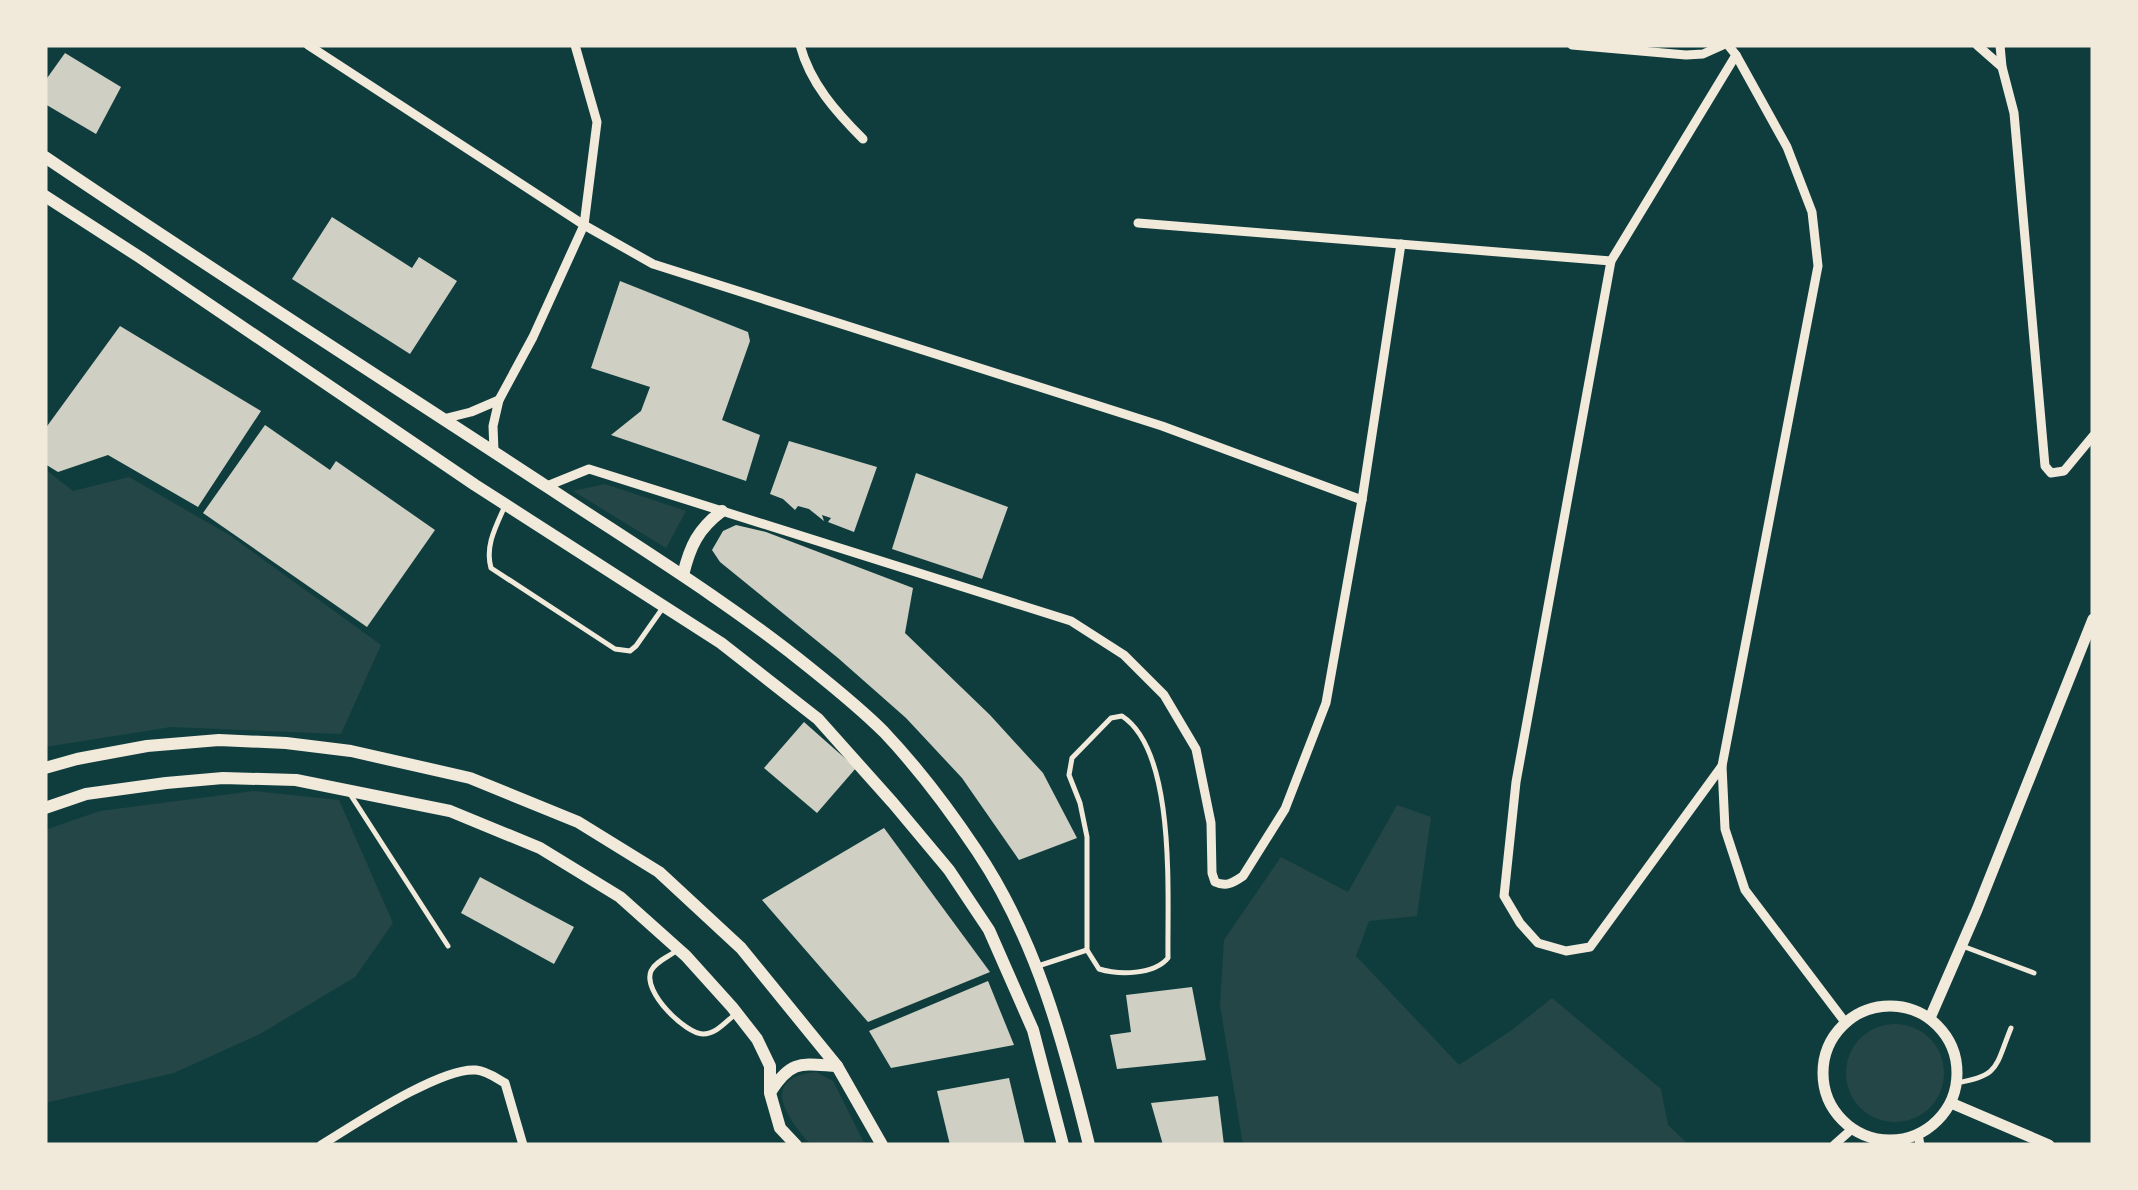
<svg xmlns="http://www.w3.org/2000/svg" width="2138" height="1190" font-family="Montserrat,sans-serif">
<rect width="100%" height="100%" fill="#0f3d3e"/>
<g fill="#244646">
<polygon points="45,469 73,491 129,477 231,536 381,645 341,734 171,727 45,747"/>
<polygon points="605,484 686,511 666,548 573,491"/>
<polygon points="254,791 339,800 393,923 355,977 260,1034 174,1073 45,1103 45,830 100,811"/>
<polygon points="1397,805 1431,817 1417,916 1369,921 1356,956 1459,1065 1512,1030 1552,998 1661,1089 1668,1125 1689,1145 1243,1145 1220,1005 1224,940 1281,857 1348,892"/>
<circle cx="1895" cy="1073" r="49"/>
<path d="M816,1072L833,1081L865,1145H811C787,1119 758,1078 816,1072Z"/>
</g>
<g fill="#cfcfc3">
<polygon points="65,53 121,87 96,134 45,104 45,81"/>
<polygon points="332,217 412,268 419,257 457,281 410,354 292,279"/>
<polygon points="620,281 748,332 750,341 722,420 760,435 746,481 611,435 641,411 650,387 591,368"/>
<polygon points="120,326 261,411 198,507 108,455 58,472 45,464 45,429"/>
<polygon points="265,425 330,470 336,461 435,530 367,627 203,513"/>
<polygon points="789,441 877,467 854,532 828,522 831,518 822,515 824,521 809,509 798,506 795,510 783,499 770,494"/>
<polygon points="916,473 1008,507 982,579 892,549"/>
<polygon points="736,525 766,532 913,588 905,633 990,715 1043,773 1077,838 1019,860 962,778 906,718 838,658 720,562 712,550 723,531"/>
<polygon points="804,722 856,768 817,813 764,768"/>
<polygon points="884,828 990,972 868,1022 762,900"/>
<polygon points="480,877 574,927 554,964 461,913"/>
<polygon points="988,981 1014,1045 891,1068 869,1031"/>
<polygon points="1192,987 1206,1060 1117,1069 1110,1035 1131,1032 1126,995"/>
<polygon points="1009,1078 1025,1145 950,1145 937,1091"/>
<polygon points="1218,1096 1224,1145 1163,1145 1151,1103"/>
</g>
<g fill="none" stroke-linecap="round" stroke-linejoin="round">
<g stroke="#f1e9da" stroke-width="5">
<path d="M504,508C495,528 485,547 491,568L615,649L630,651L636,646L662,609"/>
<path d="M1122,716C1177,752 1167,898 1168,958C1154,975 1119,975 1099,969L1087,950V837L1080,803L1069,775L1072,758L1111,718Z"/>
<polyline points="350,794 448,946"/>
<polyline points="1965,947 2034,973"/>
<path d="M676,951C668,957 655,962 651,971C642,992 686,1034 703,1034C717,1034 727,1020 737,1013"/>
<polyline points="1038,966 1087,950"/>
<path d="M1956,1083C2000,1076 1995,1067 2011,1028"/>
<polyline points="1893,1145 1896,1140"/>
</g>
<g stroke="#f1e9da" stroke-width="9">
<polyline points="308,45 584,225 653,264 1162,426 1362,500"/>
<path d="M800,45C810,83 836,112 863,139"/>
<polyline points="1572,45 1686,55 1703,54 1723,45"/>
<polyline points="1728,45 1736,55 1787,147 1812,212 1818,266 1722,766 1725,829 1745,890 1845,1022"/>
<polyline points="1977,45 2002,67"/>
<polyline points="2000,45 2002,67 2014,113 2045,466 2051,473 2064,471 2093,436"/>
<polyline points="1138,223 1611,261"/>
<polyline points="443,419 471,412 499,400"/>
<polyline points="494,451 493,426 499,400 533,337 584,225 597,122 575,45"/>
<path d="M547,486L589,469L1071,621L1124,655L1164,695L1196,749L1211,823L1212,873L1215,882C1226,887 1233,883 1243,876L1285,809L1326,703L1362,500L1401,244"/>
<polyline points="1722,766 1590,947 1566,951 1538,943 1520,923 1504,896 1516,782 1611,261 1736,55"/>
<polyline points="1918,1134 1920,1145"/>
<path d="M321,1145C354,1125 440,1067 476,1070C487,1071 496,1078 505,1083L523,1145"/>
<polyline points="1834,1145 1852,1129"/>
</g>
<g stroke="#f1e9da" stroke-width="11">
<circle cx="1890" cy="1073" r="67"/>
<polyline points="1930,1018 1977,910 2093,619"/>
<polyline points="1951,1103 2049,1145"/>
</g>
<g stroke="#f1e9da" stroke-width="12">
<path d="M45,157C212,270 381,378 549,488C638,547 727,601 810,668C835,688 861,709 884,732C918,768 949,809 977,851C1036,939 1064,1043 1089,1145"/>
<polyline points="45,196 141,258 475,485 721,643 818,719 893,803 949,870 989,930 1033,1030 1063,1145"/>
<path d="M683,575C690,546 698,529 722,511"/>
<polyline points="45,768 77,759 147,746 219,740 286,743 351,751 470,778 578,822 659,872 741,948 837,1066 882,1145"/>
<polyline points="45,808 86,794 166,783 223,778 296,780 450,811 540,848 620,897 686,956 732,1007 757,1039 770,1066 770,1093 780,1128 796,1145"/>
<path d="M771,1091C792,1059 802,1064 837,1066"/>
</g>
</g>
<rect width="2138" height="1190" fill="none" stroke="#f1e9da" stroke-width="95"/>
</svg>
